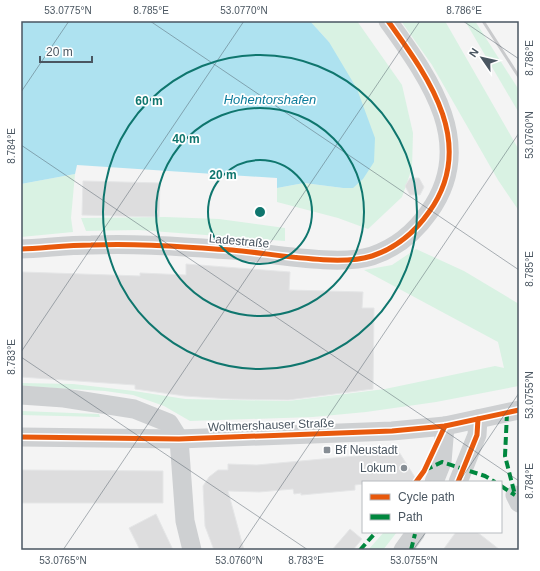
<svg xmlns="http://www.w3.org/2000/svg" width="540" height="571" font-family="Arial,sans-serif">
<rect width="100%" height="100%" fill="#f4f4f4"/>
<g fill="#d9f2e3">
<polygon points="310,21 357,21 402,85 413,133 412,168 402,197 368,229 338,218 277,202 277,188 304,183 343,188 329,42"/>
<polygon points="401,21 445,21 519,150 519,211 498,180 432,65"/>
<polygon points="465,21 475,21 519,90 519,113"/>
<polygon points="75,174 71,218 73,232 21,237 21,184"/>
<polygon points="165,217 219,219 285,228 285,241 138,230 86,231 81,218"/>
<polygon points="416,249 464,271 519,304 519,386 436,402 366,412 313,417 190,421 164,406 133,395 105,391 21,386 21,383 73,384 134,391 185,399 288,401 385,389 495,366 504,368 498,342 364,270 392,265"/>
<polygon points="21,411 99,414 100,417 21,415"/>
<polygon points="384,532 397,532 383,550 368,550"/>
</g>
<polygon fill="#aee2f0" points="21,21 310,21 329,42 357,89 375,138 374,162 363,179 353,188 343,188 304,183 277,188 277,178 77,165 75,174 21,184"/>
<g fill="#ddddde" stroke="#e5e6e7">
<polygon points="410,178 419,178 424,187 420,195 410,195 405,186"/>
<polygon points="83,181 160,183 159,217 82,215"/>
<polygon points="186,264 290,272 289,290 363,292 362,308 374,308 373,389 288,400 231,399 185,396 135,389 135,385 21,377 22,272 140,276 140,273 186,275"/>
<polygon points="399,452 418,482 363,482 363,484 355,485 355,490 301,495 301,493 294,494 293,489 259,492 228,491 244,550 214,550 205,526 203,486 209,477 218,470 228,470 228,464 257,465"/>
<polygon points="21,470 163,471 163,503 21,503"/>
<polygon points="156,514 164,531 173,550 140,550 129,528"/>
<polygon points="350,529 362,539 353,550 332,550"/>
<polygon points="456,532 477,532 500,550 443,550"/>
</g>
<g fill="none" stroke-linecap="round" stroke-linejoin="round">
<g stroke="#ced0d2" stroke-width="19">
<path d="M21,249C44,248 68,245 91,245C138,243 185,247 232,250C270,253 338,267 372,256C396,248 415,232 429,212C478,144 428,77 388,21"/>
<polyline points="21,395 64,398 134,409 169,423 179,439 185,521 192,550"/>
<polyline points="21,437 179,439 392,431 445,426 519,410"/>
<polyline points="434,482 442,462 445,426"/>
<polyline points="458,482 477,435 478,419"/>
<polyline points="515,495 519,503"/>
<polyline points="403,550 416,532"/>
</g>
<polyline stroke="#c9cacc" stroke-width="3" points="483,21 519,77"/>
<g stroke="#00873e" stroke-width="4" stroke-dasharray="8 4" stroke-linecap="butt">
<polyline points="507,413 505,456 515,495"/>
<polyline points="425,470 442,462 485,476 495,482"/>
<polyline points="501,486 515,495"/>
<polyline points="360,550 376,532"/>
<polyline points="411,550 415,534"/>
</g>
<defs>
<g id="cycleway">
<path d="M21,249C44,248 68,245 91,245C138,243 185,247 232,250C270,253 338,267 372,256C396,248 415,232 429,212C478,144 428,77 388,21"/>
<polyline points="21,437 179,439 392,431 445,426 519,410"/>
<polyline points="416,482 424,471 445,426"/>
<polyline points="458,482 477,435 478,419"/>
</g>
</defs>
<use href="#cycleway" stroke="#fff" stroke-width="8"/>
<use href="#cycleway" stroke="#e8590c" stroke-width="5"/>
</g>
<path fill="none" stroke="#4a5661" stroke-width="1" stroke-opacity="0.45" d="M150,21L519,270M463,21L519,59M21,92L69,21M21,145L519,481M21,352L244,21M21,357L308,550M459,482L519,393M63,550L420,21M238,550L519,133M413,550L426,532"/>
<g fill="none" stroke="#0f766e" stroke-width="2">
<circle cx="260" cy="212" r="52"/>
<circle cx="260" cy="212" r="104"/>
<circle cx="260" cy="212" r="157"/>
</g>
<g fill="#868d94" stroke="#fff" stroke-width="1.5">
<rect x="323" y="446" width="8" height="8" rx="2"/>
<circle cx="404" cy="468" r="4"/>
</g>
<g text-anchor="middle" stroke-width="3.5" stroke-linejoin="round" paint-order="stroke">
<g font-size="12" fill="#4a5661" stroke="#fff">
<text transform="translate(239 241) rotate(5)" y="4">Ladestraße</text>
<text transform="translate(271 425) rotate(-2)" y="4">Woltmershauser Straße</text>
</g>
<g font-size="12" fill="#4a5661" stroke="#fff" text-anchor="start">
<text x="335" y="454">Bf Neustadt</text>
<text x="396" y="472" text-anchor="end">Lokum</text>
</g>
<g font-size="13" font-style="italic" fill="#0c7c9b" stroke="#fff">
<text x="270" y="104">Hohentorshafen</text>
</g>
</g>
<circle cx="260" cy="212" r="6" fill="#0f766e" stroke="#fff" stroke-width="2"/>
<g font-size="12" text-anchor="middle" font-weight="bold" fill="#0f766e" stroke="#fff" stroke-width="3.5" stroke-linejoin="round" paint-order="stroke">
<text x="149" y="105">60 m</text>
<text x="186" y="143">40 m</text>
<text x="223" y="179">20 m</text>
</g>
<rect width="540" height="571" fill="none" stroke="#ffffff" stroke-width="44"/>
<rect x="362" y="481" width="140" height="52" fill="#ffffff" stroke="#b7bbc0"/>
<rect x="370" y="494" width="20" height="6" fill="#e8590c" stroke="#b7bbc0"/>
<text x="398" y="501" font-size="12" fill="#4a5661">Cycle path</text>
<rect x="370" y="514" width="20" height="6" fill="#00873e" stroke="#b7bbc0"/>
<text x="398" y="521" font-size="12" fill="#4a5661">Path</text>
<g transform="translate(482 58) rotate(304)" stroke="#ffffff" stroke-width="3" paint-order="stroke">
<path d="M0-3L7 15L0 10L-7 15Z" fill="#4a5661"/>
<text y="-6" font-size="11" font-weight="bold" text-anchor="middle" fill="#4a5661">N</text>
</g>
<path d="M40 56v6h52v-6" fill="none" stroke="#4a5661" stroke-width="2"/>
<text x="46" y="56" font-size="12" fill="#4a5661" stroke="#ffffff" stroke-width="3" paint-order="stroke">20 m</text>
<rect x="22" y="22" width="496" height="527" fill="none" stroke="#4a5661" stroke-width="1.5"/>
<g font-size="10" text-anchor="middle" fill="#4a5661">
<text x="68" y="14">53.0775°N</text>
<text x="151" y="14">8.785°E</text>
<text x="244" y="14">53.0770°N</text>
<text x="464" y="14">8.786°E</text>
<text transform="translate(529 58) rotate(-90)" y="4">8.786°E</text>
<text transform="translate(529 135) rotate(-90)" y="4">53.0760°N</text>
<text transform="translate(11 146) rotate(-90)" y="4">8.784°E</text>
<text transform="translate(529 269) rotate(-90)" y="4">8.785°E</text>
<text transform="translate(11 357) rotate(-90)" y="4">8.783°E</text>
<text transform="translate(529 395) rotate(-90)" y="4">53.0755°N</text>
<text transform="translate(529 481) rotate(-90)" y="4">8.784°E</text>
<text x="63" y="564">53.0765°N</text>
<text x="239" y="564">53.0760°N</text>
<text x="306" y="564">8.783°E</text>
<text x="414" y="564">53.0755°N</text>
</g>
</svg>
